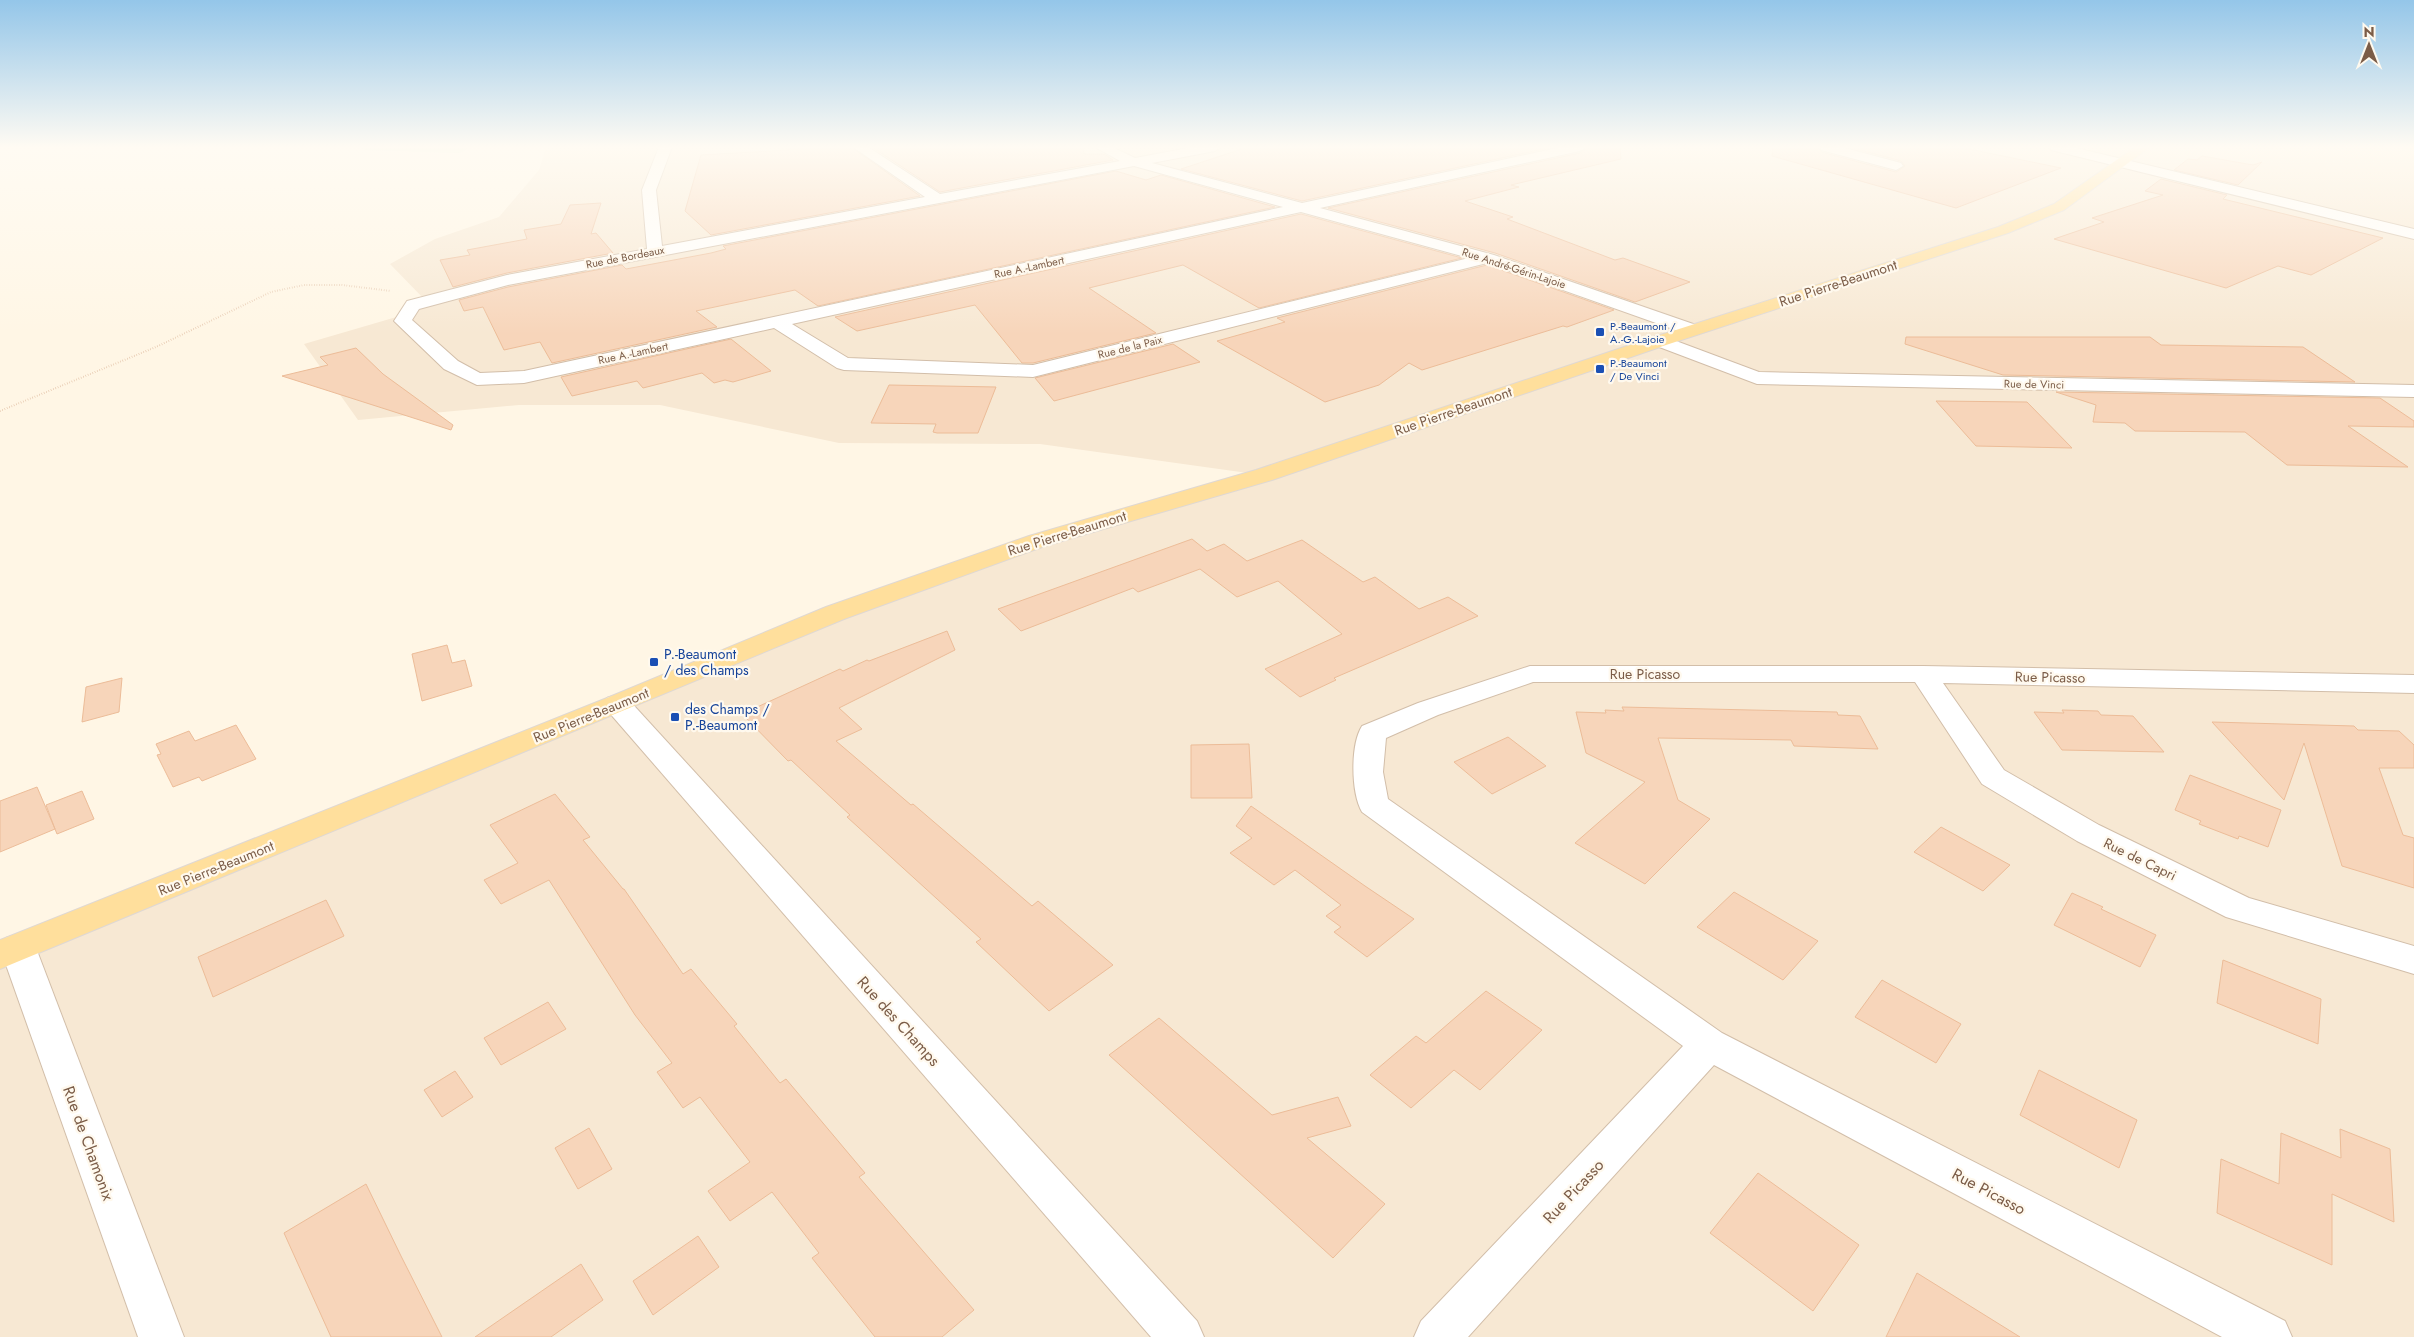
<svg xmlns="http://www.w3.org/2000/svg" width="2414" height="1337" font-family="Jost,sans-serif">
<rect width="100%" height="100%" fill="#fff6e5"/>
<polygon fill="#f7e8d3" points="546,147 2414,147 2414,1337 0,1337 0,955 1037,541 1262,475 1040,444 839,443 660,405 519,405 358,420 304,344 417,311 426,301 390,264 435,239 499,217 539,170"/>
<polygon fill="#d2eec2" points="361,147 471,147 460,153 365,150"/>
<g fill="#f7d5ba" stroke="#ecbc98">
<polygon points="784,147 851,147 920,196 711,235 685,211 701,155 789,150"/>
<polygon points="872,147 1083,147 1084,154 1104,154 1113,160 940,192"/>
<polygon points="1248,147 1553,147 1302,201 1181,169"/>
<polygon points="1588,147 1620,147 1621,159 1511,185 1519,187 1465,201 1513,217 1507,219 1615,260 1623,258 1690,282 1635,302 1495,253 1328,208 1580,153"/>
<polygon points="1773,147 1818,147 1821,152 1896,172 1905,166 1901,161 1849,147 1959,147 2061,168 1956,208 1772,156"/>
<polygon points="2202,156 2253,165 2262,162 2238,185 2174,170 2188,159 2197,160"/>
<polygon points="1116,171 1146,180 1161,175 1275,207 818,306 795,290 696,311 717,327 552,363 540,342 504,350 483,307 464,311 459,300 508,287 622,265 626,269 711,253 726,249 723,246"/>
<polygon points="2161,179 2227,195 2223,199 2383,238 2311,275 2278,266 2226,288 2054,239 2104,222 2092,218 2163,195 2145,191"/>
<polygon points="601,203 591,234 596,233 613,253 507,273 453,287 440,260 470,255 467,250 527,239 524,230 561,224 570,205"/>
<polygon points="1301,214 1462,258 1259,308 1183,265 1089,288 1156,333 1033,363 1022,363 975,305 857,331 835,317"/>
<polygon points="1487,265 1614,310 1567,327 1563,326 1422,370 1409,363 1379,385 1325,402 1217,341 1285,322 1277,318"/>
<polygon points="1906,337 2150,337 2161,345 2303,347 2355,382 2003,375 1905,344"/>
<polygon points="731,339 771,371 733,382 725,380 714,383 702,373 643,388 637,381 572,396 561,377"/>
<polygon points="1173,344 1200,362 1054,401 1035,378"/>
<polygon points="356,348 383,374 453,425 451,430 282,376 328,365 320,357"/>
<polygon points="889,385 996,387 978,433 937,433 933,432 936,424 871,423"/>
<polygon points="2056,392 2380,398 2414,421 2414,427 2348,426 2408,467 2287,465 2245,432 2135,431 2125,423 2093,422 2096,405"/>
<polygon points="1936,401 2027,402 2072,448 1976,446"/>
<polygon points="1192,539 1207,551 1224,544 1247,561 1302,540 1363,582 1375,577 1419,609 1448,597 1478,616 1334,678 1336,680 1300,697 1265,669 1342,634 1278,581 1237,597 1200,569 1138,592 1133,588 1021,631 998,609"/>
<polygon points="947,631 955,650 839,708 862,729 836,741 911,805 913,804 1032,906 1038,901 1113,965 1049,1011 976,942 981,939 847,817 850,815 791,760 788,761 742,714 840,669 843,671 867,660 869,661"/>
<polygon points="447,645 452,663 465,660 472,686 422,701 412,654"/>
<polygon points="122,678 119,712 82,722 86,687"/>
<polygon points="1622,707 1837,712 1838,715 1860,716 1878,749 1794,746 1791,740 1658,738 1678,800 1710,819 1645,884 1575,843 1645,782 1586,753 1576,712 1606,713 1605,710 1624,711"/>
<polygon points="2062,710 2098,711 2101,715 2133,716 2164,752 2062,750 2034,712 2064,713"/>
<polygon points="2212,722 2354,726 2358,730 2399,731 2414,745 2414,768 2379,768 2403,835 2414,838 2414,888 2342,866 2304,743 2284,800"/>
<polygon points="236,725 256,759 202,781 199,777 173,787 157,755 161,754 156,744 189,731 195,741"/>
<polygon points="1508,737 1546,766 1492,794 1454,762"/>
<polygon points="1249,744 1252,798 1191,798 1191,745"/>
<polygon points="2190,775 2281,810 2268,847 2239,836 2238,839 2199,824 2201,821 2175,810"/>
<polygon points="37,787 55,829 46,805 82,791 94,819 57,834 55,829 0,852 0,801"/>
<polygon points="555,794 590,837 583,840 623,889 624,889 683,974 691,969 737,1024 734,1026 780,1083 786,1079 865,1173 859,1177 974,1310 942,1337 875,1337 812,1258 819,1253 772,1192 730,1221 708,1191 750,1162 700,1097 683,1108 657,1072 672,1063 635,1015 549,880 501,904 484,880 518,863 490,825"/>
<polygon points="1251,806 1365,886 1414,919 1367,957 1334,932 1341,927 1326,916 1341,905 1295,870 1274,885 1230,853 1252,838 1236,826"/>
<polygon points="1941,827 2010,865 1983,891 1914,852"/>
<polygon points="1734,892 1818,941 1783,980 1697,927"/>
<polygon points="2072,893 2103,907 2101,909 2156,935 2140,967 2054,925"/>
<polygon points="326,900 344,936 213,997 198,957"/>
<polygon points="2223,960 2321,999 2318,1044 2217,1003"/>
<polygon points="1882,980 1961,1024 1936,1063 1855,1017"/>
<polygon points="1486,991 1542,1030 1480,1090 1454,1070 1411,1108 1370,1075 1416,1036 1426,1043"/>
<polygon points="548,1002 566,1029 501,1065 484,1038"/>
<polygon points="1159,1018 1272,1115 1338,1097 1351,1126 1307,1138 1385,1204 1333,1258 1109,1055"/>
<polygon points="2039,1070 2137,1120 2119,1168 2020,1115"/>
<polygon points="455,1071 473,1097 442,1117 424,1090"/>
<polygon points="589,1128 612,1169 578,1189 555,1148"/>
<polygon points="2340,1129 2390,1149 2394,1222 2332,1194 2332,1265 2217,1213 2221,1159 2279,1184 2281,1133 2341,1158"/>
<polygon points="1758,1173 1859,1245 1813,1311 1710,1233"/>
<polygon points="366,1184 401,1256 442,1337 331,1337 284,1233"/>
<polygon points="698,1236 719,1267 653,1315 633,1281"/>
<polygon points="581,1264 603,1300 551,1337 475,1337"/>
<polygon points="1917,1273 2020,1337 1886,1337"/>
</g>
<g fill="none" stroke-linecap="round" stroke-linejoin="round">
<defs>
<g id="minor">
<path d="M659,147H672L656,190L662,246L925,197L853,147H868L940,194L1120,161L1095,147H1112L1135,158L1194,147H1221L1215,151L1152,163L1302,203L1562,147H1586L1580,151L1320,208L1494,255L1699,326L1702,330L1699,334H1687L1487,263L1033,377L844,370L837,368L774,328L524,383L477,385L444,369L394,321L407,301L507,275L647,249L642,190ZM1134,166L1283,207L524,371L480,373L458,361L412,320L419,309L508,285ZM1301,212L1469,258L1033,365L848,358L792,324Z"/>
<polygon points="1820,147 1841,147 1901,163 1903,166 1896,170 1821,150"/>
<polygon points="2050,147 2072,147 2414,229 2414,239 2051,150"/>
<polygon points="1660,335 1759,372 2414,385 2414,397 1757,384 1654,345 1651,341 1654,337"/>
<path d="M1530,666H1923L2414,675V693L1943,683L2004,770L2099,825L2249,898L2414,946V974L2226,917L2077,841L1982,784L1915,682H1533L1438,715L1386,738L1383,772L1388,799L1722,1033L2285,1321L2292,1337H2222L1714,1065L1468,1337H1414L1421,1321L1683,1046L1362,812C1351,793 1350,745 1362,726L1418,703Z"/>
<polygon points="617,695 627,698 1197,1321 1204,1337 1151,1337 607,710 603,704 607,698"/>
<polygon points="18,934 30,938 36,948 184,1337 138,1337 0,948 6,938"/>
</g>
<polygon id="major" points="2135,147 2150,147 2064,210 2008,233 1666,345 1272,480 1045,546 844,619 0,969 0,940 607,698 826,607 1029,536 1256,470 1654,337 1998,227 2054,204"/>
</defs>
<use href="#minor" stroke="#d2bea9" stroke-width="2"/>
<use href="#major" stroke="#dfd8d3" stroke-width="2"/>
<polyline stroke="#ddb89c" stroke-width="2" stroke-dasharray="0.5 2" stroke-linecap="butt" points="0,411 156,347 271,292 304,285 342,285 391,291"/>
<use href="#minor" fill="#fff" fill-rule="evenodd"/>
<use href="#major" fill="#ffdf9c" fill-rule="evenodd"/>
</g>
<linearGradient id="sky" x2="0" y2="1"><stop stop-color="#94c6e9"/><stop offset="0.44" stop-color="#fffbf3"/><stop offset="1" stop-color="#fffbf3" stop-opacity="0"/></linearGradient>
<rect width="2414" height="334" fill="url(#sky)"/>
<g fill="#1a4fb4" stroke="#fff9ee" stroke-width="2">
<rect x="1595" y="327" width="10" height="10" rx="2.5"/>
<rect x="1595" y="364" width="10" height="10" rx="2.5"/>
<rect x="649" y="657" width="10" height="10" rx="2.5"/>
<rect x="670" y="712" width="10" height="10" rx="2.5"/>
</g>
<g text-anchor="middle" stroke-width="4.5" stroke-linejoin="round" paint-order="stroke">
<g font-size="11" fill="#7b5c47" stroke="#fff9ee">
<text transform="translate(625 257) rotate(-11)" y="4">Rue de Bordeaux</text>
<text transform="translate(1029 267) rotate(-12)" y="4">Rue A.-Lambert</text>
<text transform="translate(1514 268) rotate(18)" y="4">Rue André-Gérin-Lajoie</text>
<text transform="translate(1130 347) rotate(-14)" y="4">Rue de la Paix</text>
<text transform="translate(633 353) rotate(-12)" y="4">Rue A.-Lambert</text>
<text transform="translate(2034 384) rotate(1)" y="4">Rue de Vinci</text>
</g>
<g font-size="11" fill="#164399" stroke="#fff9ee" text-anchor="start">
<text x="1610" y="330">P.-Beaumont /<tspan x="1610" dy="13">A.-G.-Lajoie</tspan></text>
<text x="1610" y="367">P.-Beaumont<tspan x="1610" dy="13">/ De Vinci</tspan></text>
</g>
<g font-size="14" fill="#7b5c47" stroke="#fff9ee">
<text transform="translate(1838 283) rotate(-18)" y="5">Rue Pierre-Beaumont</text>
<text transform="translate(1453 411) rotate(-19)" y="5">Rue Pierre-Beaumont</text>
<text transform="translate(1067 533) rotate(-17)" y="5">Rue Pierre-Beaumont</text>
<text x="1645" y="679">Rue Picasso</text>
<text transform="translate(2050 677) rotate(1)" y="5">Rue Picasso</text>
<text transform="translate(591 715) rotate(-22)" y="5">Rue Pierre-Beaumont</text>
<text transform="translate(2140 859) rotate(26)" y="5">Rue de Capri</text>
<text transform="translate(216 868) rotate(-22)" y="5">Rue Pierre-Beaumont</text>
</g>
<g font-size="14" fill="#164399" stroke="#fff9ee" text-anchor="start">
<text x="664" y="659">P.-Beaumont<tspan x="664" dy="16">/ des Champs</tspan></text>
<text x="685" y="714">des Champs /<tspan x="685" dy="16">P.-Beaumont</tspan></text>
</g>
<g font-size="16" fill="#7b5c47" stroke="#fff9ee">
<text transform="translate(899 1021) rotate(48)" y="6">Rue des Champs</text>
<text transform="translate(89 1143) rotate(70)" y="6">Rue de Chamonix</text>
<text transform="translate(1573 1191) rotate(-47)" y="6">Rue Picasso</text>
<text transform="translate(1989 1191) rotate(28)" y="6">Rue Picasso</text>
</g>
</g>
<g transform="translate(2369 45)" stroke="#fff9ee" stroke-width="4" paint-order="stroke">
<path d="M0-4L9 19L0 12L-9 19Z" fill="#7b5c47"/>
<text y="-8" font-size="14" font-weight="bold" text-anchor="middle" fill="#7b5c47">N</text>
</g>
</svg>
